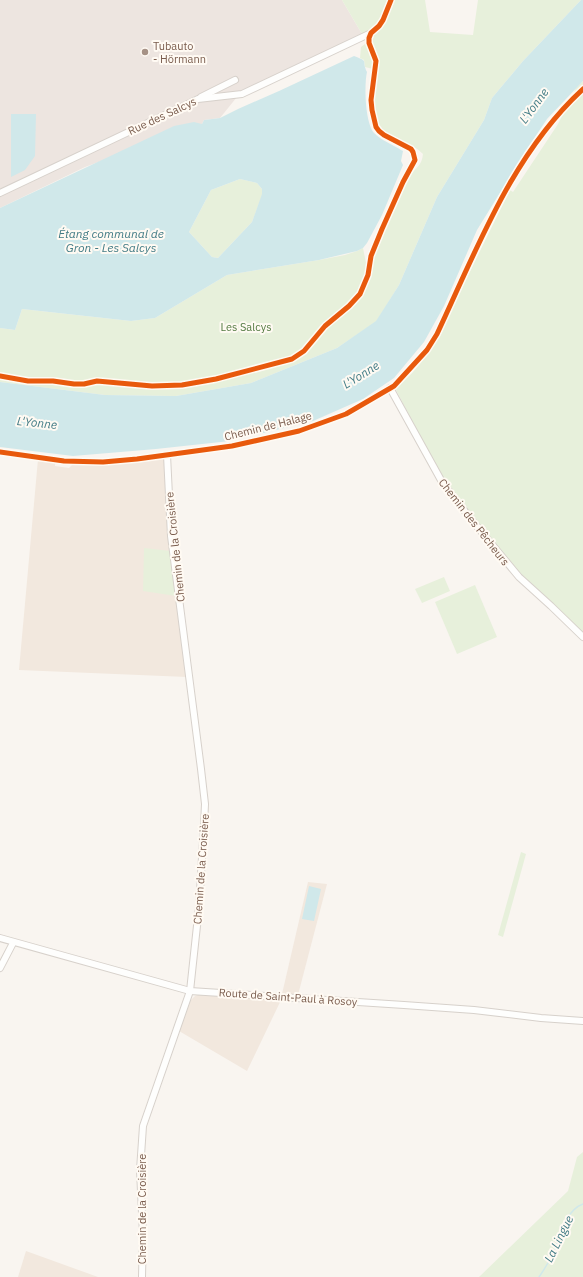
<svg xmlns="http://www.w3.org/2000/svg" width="583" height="1277" font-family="'IBM Plex Sans',sans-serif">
<rect width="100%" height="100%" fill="#f9f5f0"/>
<g fill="#f2e8de">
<polygon points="161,457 166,460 187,677 19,670 38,459 55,461 55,466 69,468 74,463 118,462"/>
<polygon points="308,882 327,884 298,995 282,994"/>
<polygon points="203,993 282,998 247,1071 179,1031 189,1002 195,996"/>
<polygon points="26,1251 98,1277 18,1277"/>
</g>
<polygon fill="#ede5e0" points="0,0 342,0 362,34 241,92 220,118 204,120 202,124 85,167 0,208"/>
<g fill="#e7f0db">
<path d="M342,0H425L430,32L473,35L478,0H581L523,61L492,98L484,120L437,197L399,285L376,322L337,348L251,383L176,396L105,395L0,382V328L15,330L22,309L131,321L155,318L227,275L319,260L345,255L357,251L363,248L366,263L373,259C384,232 393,202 409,177C415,168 422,166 423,154C411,142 399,141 386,134C366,122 374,88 377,70L365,67L364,60L360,58L361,47L365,44H368L372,42L374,35L373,33L362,34Z"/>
<path d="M583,81V634L520,576L444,482L395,388C419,371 436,343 448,316L510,190L513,192L558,124L576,88Z"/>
<polygon points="240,179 257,183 262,189 263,193 252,222 218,258 212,257 189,232 211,190"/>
<polygon points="144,548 171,551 176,596 143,591"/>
<polygon points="444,577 450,591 422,603 415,589"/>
<polygon points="475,585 497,637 457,654 435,602"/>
<polygon points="521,852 526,854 503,937 498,935"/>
<polygon points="583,1152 583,1277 479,1277 568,1191 577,1157"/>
</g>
<g fill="#d0e8ea" fill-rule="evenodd">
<polygon points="581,0 583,0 583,81 547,119 525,152 477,230 444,306 424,342 394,378 363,399 313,421 230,441 156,449 73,456 0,447 0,382 105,395 176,396 251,383 337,348 376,321 399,285 437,197 484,120 492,98 523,61"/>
<path d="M354,56C370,62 361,60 367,72C364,85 365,122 374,133C381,140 393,145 401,150L403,151L401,161L403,165L382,215L367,243L363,248L357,251L319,260L227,275L155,318L131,321L22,309L15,330L0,328V208L174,126L194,122L202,124L204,120L220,118L238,109L279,91ZM240,179L257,183L262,189V194L252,222L218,258L212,257L189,232L211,190Z"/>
<polygon points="11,114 36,114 35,156 25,170 11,177"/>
<polygon points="309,886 321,889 314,921 302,919"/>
</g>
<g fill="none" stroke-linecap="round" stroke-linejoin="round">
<path stroke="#d0e8ea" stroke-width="1.5" d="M539,1277C544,1270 548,1263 552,1256C560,1239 564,1211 583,1204"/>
<defs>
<g id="minor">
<polyline points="201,97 235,80"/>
<polyline points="0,193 198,99 242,94 371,33"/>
<polyline points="390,388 442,482 470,518 519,577 551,606 583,637"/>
<polyline points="0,938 190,991 404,1005 474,1010 541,1018 583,1021"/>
<polyline points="0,968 13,943"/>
<polyline points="142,1277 143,1235 140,1170 143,1126 190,991 199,907 204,825 205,804 201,769 171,536 167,455"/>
</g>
</defs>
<use href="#minor" stroke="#d7d1cb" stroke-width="8"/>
<use href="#minor" stroke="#fefefd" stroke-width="6"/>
<defs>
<g id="cycleway">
<polyline points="0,376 28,381 53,381 74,384 84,384 97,381 152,386 182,385 216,379 292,359 304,351 325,326 349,306 360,294 368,275 371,256 382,229 403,182 415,160 413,152 411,149 384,135 379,131 376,127 372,110 371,100 376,61 369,43 369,38 371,33 379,26 383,20 391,0"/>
<path d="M0,452L64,461L103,462L137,459L232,446L299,431L346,414L394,386L427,350L437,334C477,249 512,154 583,89"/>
</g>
</defs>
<use href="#cycleway" stroke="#fffaf3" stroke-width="8"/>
<use href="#cycleway" stroke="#e8590c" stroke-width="5"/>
</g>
<circle fill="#a69286" stroke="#fffaf3" stroke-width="1.5" cx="145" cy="52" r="4"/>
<g text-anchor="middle" stroke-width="4" stroke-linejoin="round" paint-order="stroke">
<g font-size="11" fill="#7a5c4d" stroke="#fffaf3" text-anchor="start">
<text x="153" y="50">Tubauto<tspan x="153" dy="13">- Hörmann</tspan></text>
</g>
<g font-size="11" fill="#7a5c4d" stroke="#fffaf3">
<text transform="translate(162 116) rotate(-25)" y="4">Rue des Salcys</text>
<text transform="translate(268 426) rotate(-14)" y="4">Chemin de Halage</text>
<text transform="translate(474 522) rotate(52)" y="4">Chemin des Pêcheurs</text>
<text transform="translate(175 547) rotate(-96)" y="4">Chemin de la Croisière</text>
<text transform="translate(201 869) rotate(-86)" y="4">Chemin de la Croisière</text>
<text transform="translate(288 997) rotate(4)" y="4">Route de Saint-Paul à Rosoy</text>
<text transform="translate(142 1209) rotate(-90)" y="4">Chemin de la Croisière</text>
</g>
<g font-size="11" fill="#537a41" stroke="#fffaf3">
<text x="246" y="331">Les Salcys</text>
</g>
<g font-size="12" font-style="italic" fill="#437c86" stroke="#fffaf3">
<text transform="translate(534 106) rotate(-54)" y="4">L'Yonne</text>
<text x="111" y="238">Étang communal de<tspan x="111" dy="14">Gron - Les Salcys</tspan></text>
<text transform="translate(361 375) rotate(-32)" y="4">L'Yonne</text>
<text transform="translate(37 423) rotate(6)" y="4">L'Yonne</text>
<text transform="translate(559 1239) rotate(-64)" y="4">La Lingue</text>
</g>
</g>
</svg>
